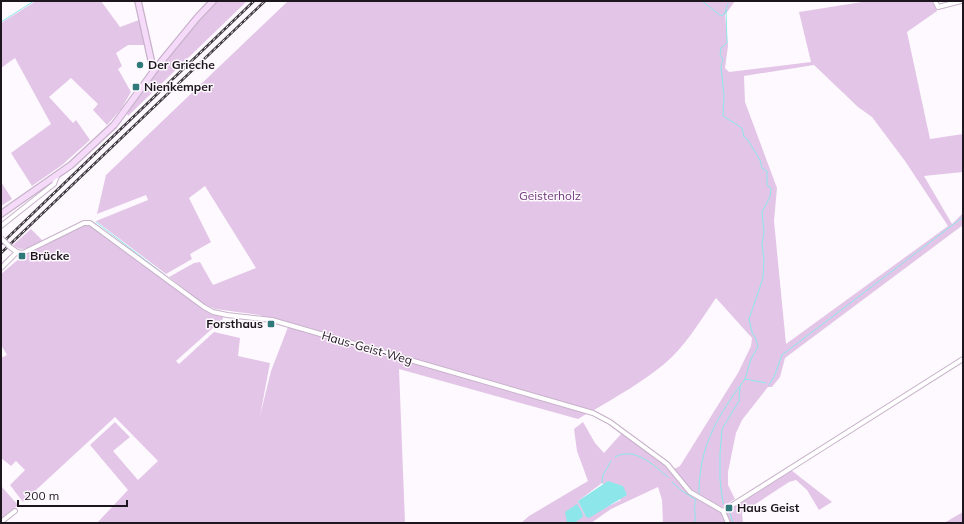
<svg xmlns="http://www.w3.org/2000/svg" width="964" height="524" font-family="Mulish,sans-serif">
<rect width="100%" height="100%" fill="#fef9fe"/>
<g fill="#e3c5e8" fill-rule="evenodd">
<polygon points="36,1 101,1 120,27 139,20 145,45 128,45 116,53 122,66 118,69 131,92 121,109 107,125 93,110 98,104 71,78 49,97 73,123 76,120 90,140 62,165 32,186 11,153 51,124 15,58 1,68 1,23"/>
<polygon points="218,1 247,1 128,116 127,113 145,86 205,12"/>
<path d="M288,1H735L725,15L728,46L725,68L729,72L811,62L799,12L868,1H933L937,11L907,32L930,139L963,134V172L924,176L952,224L963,213V225L785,358L780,377L772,387H768L742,420L736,433L728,472V485L735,499L721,508L731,510L746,496L791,470L832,502L819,510L807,490L796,480L789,482L742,513L743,523H663L662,500L658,487L611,509L591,523H521L529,516L588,481L577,451L574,429L583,422L595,443L604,453L621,434L600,418L594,410L592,411L287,322L259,315L215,309L205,305L169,277L194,263L200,262L213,285L256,268L205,186L189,198L211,242L190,254L192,259L166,274L96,221L148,200L146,195L97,214L106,175ZM814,65L858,107L872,117L905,161L948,226L786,344L774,221L777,188L745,102L744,76ZM716,298L752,338L751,346L738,373L680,466L674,469L608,418L594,410C618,396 642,382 663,365C685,347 700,321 716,298ZM602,483L621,500L586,517L578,501Z"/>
<polygon points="1,182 12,199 1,206"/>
<polygon points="85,225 91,225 202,309 223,317 223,319 176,361 179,364 214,332 240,338 238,356 270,363 260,416 271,371 288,327 588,413 578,419 399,369 405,523 97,523 128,490 90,445 115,422 130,437 113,451 138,480 158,461 115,417 23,502 10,485 25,470 16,461 11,466 1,458 1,358 7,355 1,345 1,274 20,258"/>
<path d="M31,229L43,241C32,246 23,254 13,245Z"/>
<polygon points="1,486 18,505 1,519"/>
<polygon points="963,512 963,523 944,523"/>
</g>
<g fill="#8de7ea">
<polygon points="608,481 623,486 627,495 589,518 586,517 578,501"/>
<polygon points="577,504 582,512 583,517 574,523 567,523 565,512"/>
</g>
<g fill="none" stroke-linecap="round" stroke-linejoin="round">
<g stroke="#8de7ea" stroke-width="1">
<polyline points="702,1 720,15 722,16 727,10"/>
<polyline points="1,22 34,1"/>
<polyline points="96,222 165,275"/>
<polyline points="745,379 766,383"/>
<polyline points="769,385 774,377 782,355 963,217"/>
<path d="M615,457C635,446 653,465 668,477"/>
<path d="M672,482L682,491L696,500C693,508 696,515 695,523"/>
<polyline points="602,483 603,475 611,461"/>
<path d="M699,493C699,449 715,421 739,387"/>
<polyline points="727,507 723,503 720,480 720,454 722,429 739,401 740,386 745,379 751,359 758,347 756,339 752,332 749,319 763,278 764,259 762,244 764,233 762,212 770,197 771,188 767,185 767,171 762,168 760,160 748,140 744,137 742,128 723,116 724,95 721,67 723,59 720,55 721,48 727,43 726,8 728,4"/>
<polyline points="729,510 733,523"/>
</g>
<defs>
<g id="street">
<polyline points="935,1 938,7 961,1"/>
<polyline points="1,226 54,184 57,176"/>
<polyline points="10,247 17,252 23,253 84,223 90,223 204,307 213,312 227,315 272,320 593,413 610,422 667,464 690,492 723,511 728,523"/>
<polyline points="1,268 17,252"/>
<polyline points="723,511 963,359"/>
<polyline points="1,522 15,511"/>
</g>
<g id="secondary">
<polyline points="138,1 152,64 156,68"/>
<polyline points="1,214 71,165 114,125 156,68 197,18 213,1"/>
</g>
</defs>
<use href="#street" stroke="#c7b2ca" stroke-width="6"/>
<use href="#secondary" stroke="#c7b2ca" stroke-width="8"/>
<use href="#street" stroke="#fff" stroke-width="4"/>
<use href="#secondary" stroke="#f5dbf9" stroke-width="5.5"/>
<defs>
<g id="rail">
<polyline points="1,244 254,1"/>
<polyline points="1,253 265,1"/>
</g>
</defs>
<use href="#rail" stroke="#423a43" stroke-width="2.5"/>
<use href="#rail" stroke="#fef9fe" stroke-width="1" stroke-dasharray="3" stroke-linecap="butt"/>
<defs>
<polyline id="street-bridge" points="1,238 10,247"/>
</defs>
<use href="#street-bridge" stroke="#c7b2ca" stroke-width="6" stroke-linecap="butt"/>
<use href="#street-bridge" stroke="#fff" stroke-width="4"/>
</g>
<g fill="#30797b" stroke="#fef9fe" stroke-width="1.5">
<circle cx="140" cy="65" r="4"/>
<rect x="132" y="83" width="8" height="8" rx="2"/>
<rect x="18" y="252" width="8" height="8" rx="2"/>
<rect x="267" y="320" width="8" height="8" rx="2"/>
<rect x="725" y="504" width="8" height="8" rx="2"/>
</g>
<g text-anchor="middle" stroke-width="3" stroke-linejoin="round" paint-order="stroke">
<g font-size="12" font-weight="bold" fill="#1e161f" stroke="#fef9fe" text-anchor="start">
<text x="148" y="69">Der Grieche</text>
<text x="144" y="91">Nienkemper</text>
<text x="30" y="260">Brücke</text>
<text x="263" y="328" text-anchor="end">Forsthaus</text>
<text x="737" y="512">Haus Geist</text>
</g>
<g font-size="12" fill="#6f3979" stroke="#fef9fe">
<text x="550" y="200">Geisterholz</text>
</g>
<g font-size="12" fill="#1e161f" stroke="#fef9fe">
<text transform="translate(367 348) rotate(16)" y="4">Haus-Geist-Weg</text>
</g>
</g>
<rect width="964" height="524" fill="none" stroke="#1e161f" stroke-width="4"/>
<path d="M18 500v6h109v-6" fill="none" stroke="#1e161f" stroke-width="2"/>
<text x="24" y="500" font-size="12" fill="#1e161f" stroke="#fef9fe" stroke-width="3" paint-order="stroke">200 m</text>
</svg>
